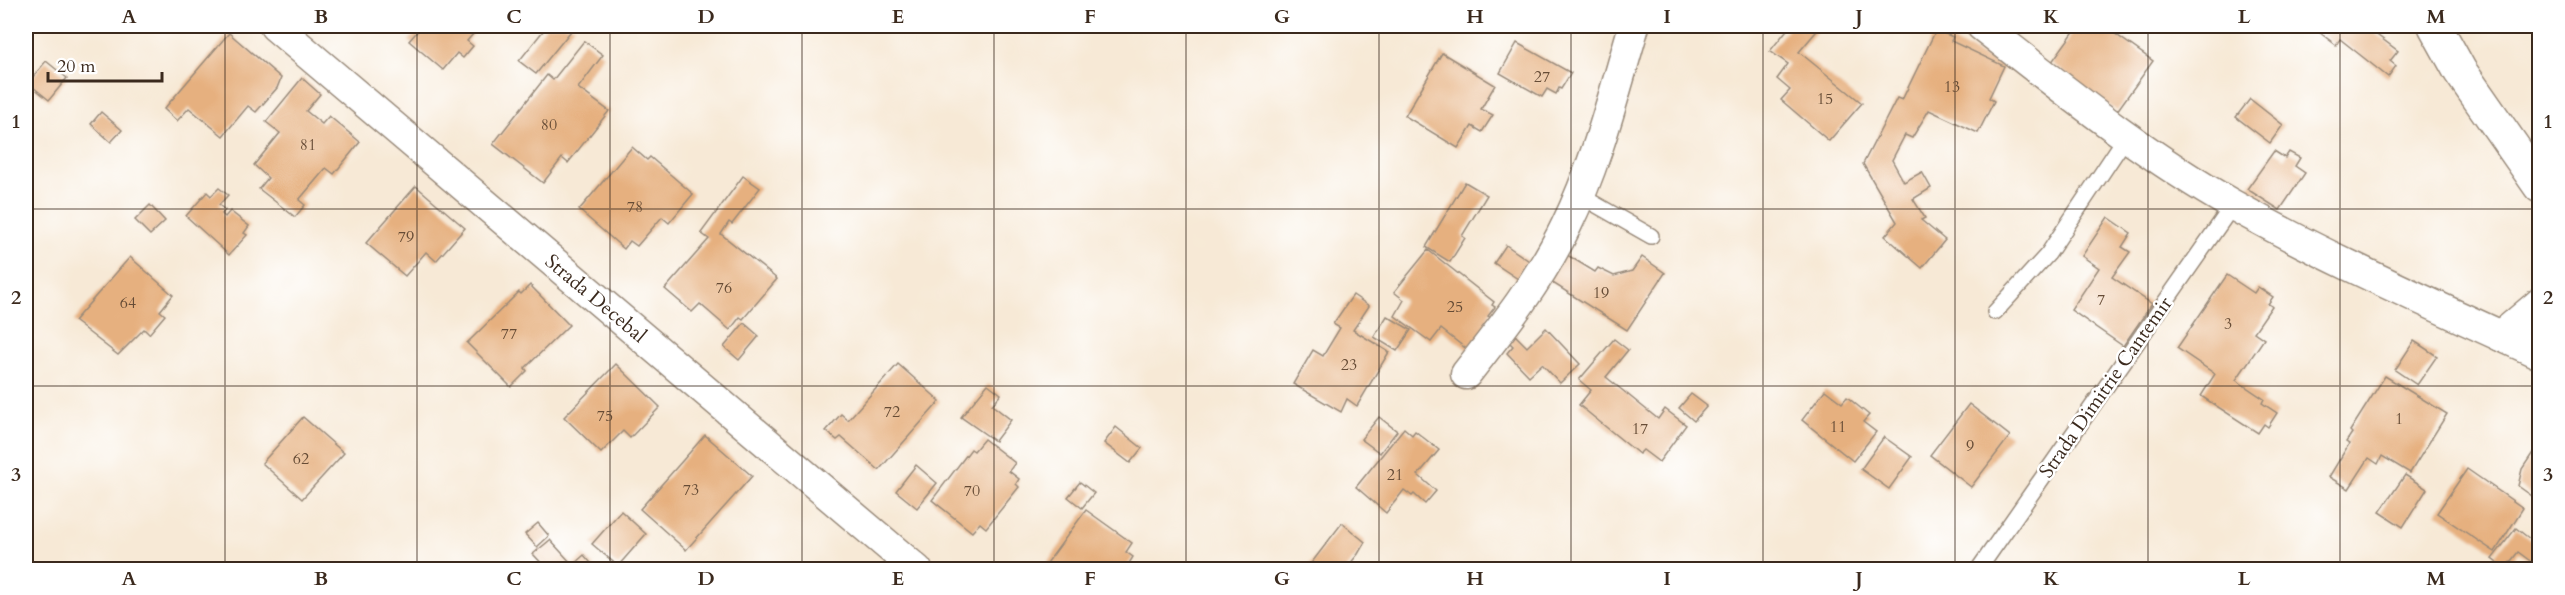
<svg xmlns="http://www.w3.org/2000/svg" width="2565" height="595" font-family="Cardo,serif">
<rect width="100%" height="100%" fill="#fff"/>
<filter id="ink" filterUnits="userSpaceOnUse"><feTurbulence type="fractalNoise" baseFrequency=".0167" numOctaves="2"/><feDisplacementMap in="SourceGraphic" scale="12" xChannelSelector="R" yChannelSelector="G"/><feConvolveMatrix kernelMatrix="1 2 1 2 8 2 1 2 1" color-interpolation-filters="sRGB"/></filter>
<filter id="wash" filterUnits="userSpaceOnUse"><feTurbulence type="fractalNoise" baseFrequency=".008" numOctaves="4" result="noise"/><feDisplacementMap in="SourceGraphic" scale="24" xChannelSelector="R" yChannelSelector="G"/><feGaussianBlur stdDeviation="1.35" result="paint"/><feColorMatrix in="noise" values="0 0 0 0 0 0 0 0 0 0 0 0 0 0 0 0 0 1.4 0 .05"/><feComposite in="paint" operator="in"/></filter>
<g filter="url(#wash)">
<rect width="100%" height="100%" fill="#f7e9d6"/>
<g id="blocks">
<g fill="#e6b07f">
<polygon points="422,26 480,26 467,41 473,46 463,58 457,53 443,70 409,41"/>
<polygon points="547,26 575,26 536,74 519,61"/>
<polygon points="1790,26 1821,26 1799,52 1862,103 1829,141 1781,100 1790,90 1777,79 1788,64 1770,51"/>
<polygon points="2078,26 2104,26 2153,61 2117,111 2051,63"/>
<polygon points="2311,26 2357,26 2360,28 2365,26 2398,51 2390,61 2396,66 2388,77 2340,39 2336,45"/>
<polygon points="1936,30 1953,37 1951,41 2004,66 1989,98 1994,101 1978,133 1929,110 1912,138 1905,135 1892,160 1904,182 1922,172 1931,188 1913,199 1925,218 1921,220 1945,240 1922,268 1885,236 1897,222 1863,164 1897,98 1902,100"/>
<polygon points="229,33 281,78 277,88 256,112 248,106 223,136 189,108 177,121 164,109"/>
<polygon points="584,41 603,55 578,88 609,111 568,163 562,158 543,183 493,144 547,75 553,80"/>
<polygon points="1517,43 1571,73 1561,89 1559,88 1556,94 1547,89 1542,97 1500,73"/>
<polygon points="1442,53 1495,85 1481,109 1493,115 1482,132 1472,126 1458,148 1405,116"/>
<polygon points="46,61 67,78 49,100 28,83"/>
<polygon points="302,78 320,94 306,111 322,124 329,116 360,142 334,174 326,168 299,200 305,205 295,217 259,189 268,178 254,165 280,133 266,122"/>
<polygon points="2250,99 2283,125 2270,143 2236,117"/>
<polygon points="101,112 122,130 111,142 91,124"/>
<polygon points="632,147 647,160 650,157 693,194 669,223 662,217 637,246 630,241 624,249 579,210"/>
<polygon points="2274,151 2285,158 2289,152 2300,158 2295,166 2305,173 2280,210 2247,189"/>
<polygon points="743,176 760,188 732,224 729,222 721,234 777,279 743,319 740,317 730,330 700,304 692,312 665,289 709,239 701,233"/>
<polygon points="1465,182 1487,195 1462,236 1465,238 1450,262 1426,247"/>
<polygon points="416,186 465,228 436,261 426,252 405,276 366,243"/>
<polygon points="219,188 228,195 219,205 225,210 222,214 225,217 230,211 249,226 244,233 247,235 229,255 186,216 207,192 211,196"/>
<polygon points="150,205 165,221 150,235 135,220"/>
<polygon points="2108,217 2131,233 2122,247 2130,252 2112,277 2152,304 2123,346 2071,310 2099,268 2082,256"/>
<polygon points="1506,245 1532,263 1521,281 1494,263"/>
<polygon points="1428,250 1494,302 1492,305 1495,307 1488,316 1494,320 1469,351 1441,329 1431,342 1395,316 1404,300 1394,292"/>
<polygon points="1564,253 1595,272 1598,268 1614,276 1632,271 1642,257 1665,273 1627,330 1548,280"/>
<polygon points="130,257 173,295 160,311 165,315 149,334 144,329 118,355 74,321"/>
<polygon points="2227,275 2254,293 2258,287 2273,297 2268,304 2272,306 2254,332 2264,339 2236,380 2264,399 2262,403 2277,413 2268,427 2264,424 2258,433 2201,396 2215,374 2177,348"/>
<polygon points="530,285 569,325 525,368 527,371 511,387 467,343 519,292 521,294"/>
<polygon points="1353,295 1369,306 1353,330 1389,352 1357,406 1347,399 1341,412 1293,384 1313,350 1323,356 1340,328 1333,324"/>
<polygon points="1387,316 1411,330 1397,351 1374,337"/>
<polygon points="744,323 759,336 739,360 724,347"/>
<polygon points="1546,328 1580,364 1560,383 1542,364 1529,376 1507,353 1513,346 1507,340 1514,334 1527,347"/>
<polygon points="1614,339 1628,350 1606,377 1658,419 1665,409 1686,425 1659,462 1643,450 1639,454 1579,405 1591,390 1579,380"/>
<polygon points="2414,341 2437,356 2417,385 2395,370"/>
<polygon points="616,364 660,407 630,438 623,431 601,453 564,417"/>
<polygon points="898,364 940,401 879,470 841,437 837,440 826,431 841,414 848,420"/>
<polygon points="2385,376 2447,414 2410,473 2382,456 2378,464 2369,458 2349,489 2329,477 2349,444 2346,442 2352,433 2350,431"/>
<polygon points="988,384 1001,394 992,405 1011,420 995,441 961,417"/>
<polygon points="1825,390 1842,403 1847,397 1869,415 1863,422 1876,432 1853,461 1802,420"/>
<polygon points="1691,394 1707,406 1694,421 1679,408"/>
<polygon points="1969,404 2010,436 1971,487 1930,455"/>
<polygon points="303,417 344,453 302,499 262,463"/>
<polygon points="1379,417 1397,431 1380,453 1361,439"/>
<polygon points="1116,427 1142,448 1130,463 1104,443"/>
<polygon points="1404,428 1412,435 1415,431 1439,450 1418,475 1436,491 1425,504 1414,494 1412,496 1404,490 1386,513 1356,487"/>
<polygon points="705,435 752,476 686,550 640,509"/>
<polygon points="1884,437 1912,457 1889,489 1861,469"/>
<polygon points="984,439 1015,463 1009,471 1019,479 1016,484 1019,487 986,528 980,523 972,532 932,500 971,449 974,451"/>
<polygon points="2540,442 2540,492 2535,498 2518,486 2522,469"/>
<polygon points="916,465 937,483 917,508 896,491"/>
<polygon points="2467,469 2523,508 2495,552 2437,513"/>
<polygon points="2405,475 2427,489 2403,527 2380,512"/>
<polygon points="1080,482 1094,493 1082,508 1068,497"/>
<polygon points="1086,510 1132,543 1126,552 1133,557 1125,570 1042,570"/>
<polygon points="621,511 646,534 618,566 592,544"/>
<polygon points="538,523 549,536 537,547 525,534"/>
<polygon points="1342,523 1365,542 1358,554 1345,570 1306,570"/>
<polygon points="2516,528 2540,547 2540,562 2537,566 2518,552 2508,565 2514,570 2506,570 2492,559"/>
<polygon points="550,540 573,565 584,555 597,570 548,570 533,554"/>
</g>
</g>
</g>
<g filter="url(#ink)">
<use href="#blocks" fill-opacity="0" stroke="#998a7a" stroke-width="1.5"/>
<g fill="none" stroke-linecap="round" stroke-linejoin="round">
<defs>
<g id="service">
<polyline points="1579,195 1651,236"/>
<polyline points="1995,312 2048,254 2126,137"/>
<polyline points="1978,570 2233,205"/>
</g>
<g id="minor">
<polyline points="275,26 917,570"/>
<path d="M1982,26C2063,89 2143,154 2233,205C2332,261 2437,306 2540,354"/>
<polyline points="2501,336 2540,303"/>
<path d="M1466,374C1503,327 1540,280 1566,226C1597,163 1614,93 1634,26"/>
</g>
<polyline id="tertiary" points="2435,26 2460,71 2540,186"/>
</defs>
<use href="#service" stroke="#998a7a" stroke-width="18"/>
<use href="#minor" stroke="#998a7a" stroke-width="33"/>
<use href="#tertiary" stroke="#998a7a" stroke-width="36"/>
<use href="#service" stroke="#fff" stroke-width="15"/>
<use href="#minor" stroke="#fff" stroke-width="30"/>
<use href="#tertiary" stroke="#fff" stroke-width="33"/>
</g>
</g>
<path fill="none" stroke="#3b2a1e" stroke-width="1.5" stroke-opacity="0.55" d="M225,26V570M417,26V570M610,26V570M802,26V570M994,26V570M1186,26V570M1379,26V570M1571,26V570M1763,26V570M1955,26V570M2148,26V570M2340,26V570M26,209H2540M26,386H2540"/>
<g text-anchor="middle" stroke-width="5" stroke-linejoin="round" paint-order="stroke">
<g font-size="16" fill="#664c36">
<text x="1542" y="82">27</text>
<text x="1952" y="92">13</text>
<text x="1825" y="104">15</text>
<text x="549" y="130">80</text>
<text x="308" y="150">81</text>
<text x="635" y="212">78</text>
<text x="406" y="242">79</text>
<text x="724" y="293">76</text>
<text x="1601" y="298">19</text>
<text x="2101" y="305">7</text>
<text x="128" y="308">64</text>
<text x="1455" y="312">25</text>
<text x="2228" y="329">3</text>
<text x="509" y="339">77</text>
<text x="1349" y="370">23</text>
<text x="892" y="417">72</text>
<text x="605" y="421">75</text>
<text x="2399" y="424">1</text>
<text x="1838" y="432">11</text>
<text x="1640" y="434">17</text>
<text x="1970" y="451">9</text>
<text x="301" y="464">62</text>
<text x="1395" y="480">21</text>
<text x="691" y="495">73</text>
<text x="972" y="496">70</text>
</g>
<g font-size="20" fill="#3b2a1e" stroke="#fff">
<text transform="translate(596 298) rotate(40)" y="7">Strada Decebal</text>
<text transform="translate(2105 387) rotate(-55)" y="7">Strada Dimitrie Cantemir</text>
</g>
</g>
<rect width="2565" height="595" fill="none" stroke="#fff" stroke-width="66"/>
<path d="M48 72v9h114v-9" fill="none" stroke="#3b2a1e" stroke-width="3"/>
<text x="57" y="72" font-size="18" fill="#3b2a1e" stroke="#ffffff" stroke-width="4.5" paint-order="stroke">20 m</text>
<rect x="33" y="33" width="2499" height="529" fill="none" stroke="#3b2a1e" stroke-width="2"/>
<g font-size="20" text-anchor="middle" font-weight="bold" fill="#3b2a1e">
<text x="129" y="23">A</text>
<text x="321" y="23">B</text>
<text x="514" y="23">C</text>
<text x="706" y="23">D</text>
<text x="898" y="23">E</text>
<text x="1090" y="23">F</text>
<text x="1282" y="23">G</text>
<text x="1475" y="23">H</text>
<text x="1667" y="23">I</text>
<text x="1859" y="23">J</text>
<text x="2051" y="23">K</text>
<text x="2244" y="23">L</text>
<text x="2436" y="23">M</text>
<text x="16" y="128">1</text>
<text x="2548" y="128">1</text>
<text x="16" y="304">2</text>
<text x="2548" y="304">2</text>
<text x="16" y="481">3</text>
<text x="2548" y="481">3</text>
<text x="129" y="585">A</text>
<text x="321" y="585">B</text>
<text x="514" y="585">C</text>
<text x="706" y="585">D</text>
<text x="898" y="585">E</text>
<text x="1090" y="585">F</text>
<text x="1282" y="585">G</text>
<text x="1475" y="585">H</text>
<text x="1667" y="585">I</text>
<text x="1859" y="585">J</text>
<text x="2051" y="585">K</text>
<text x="2244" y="585">L</text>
<text x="2436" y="585">M</text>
</g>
</svg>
